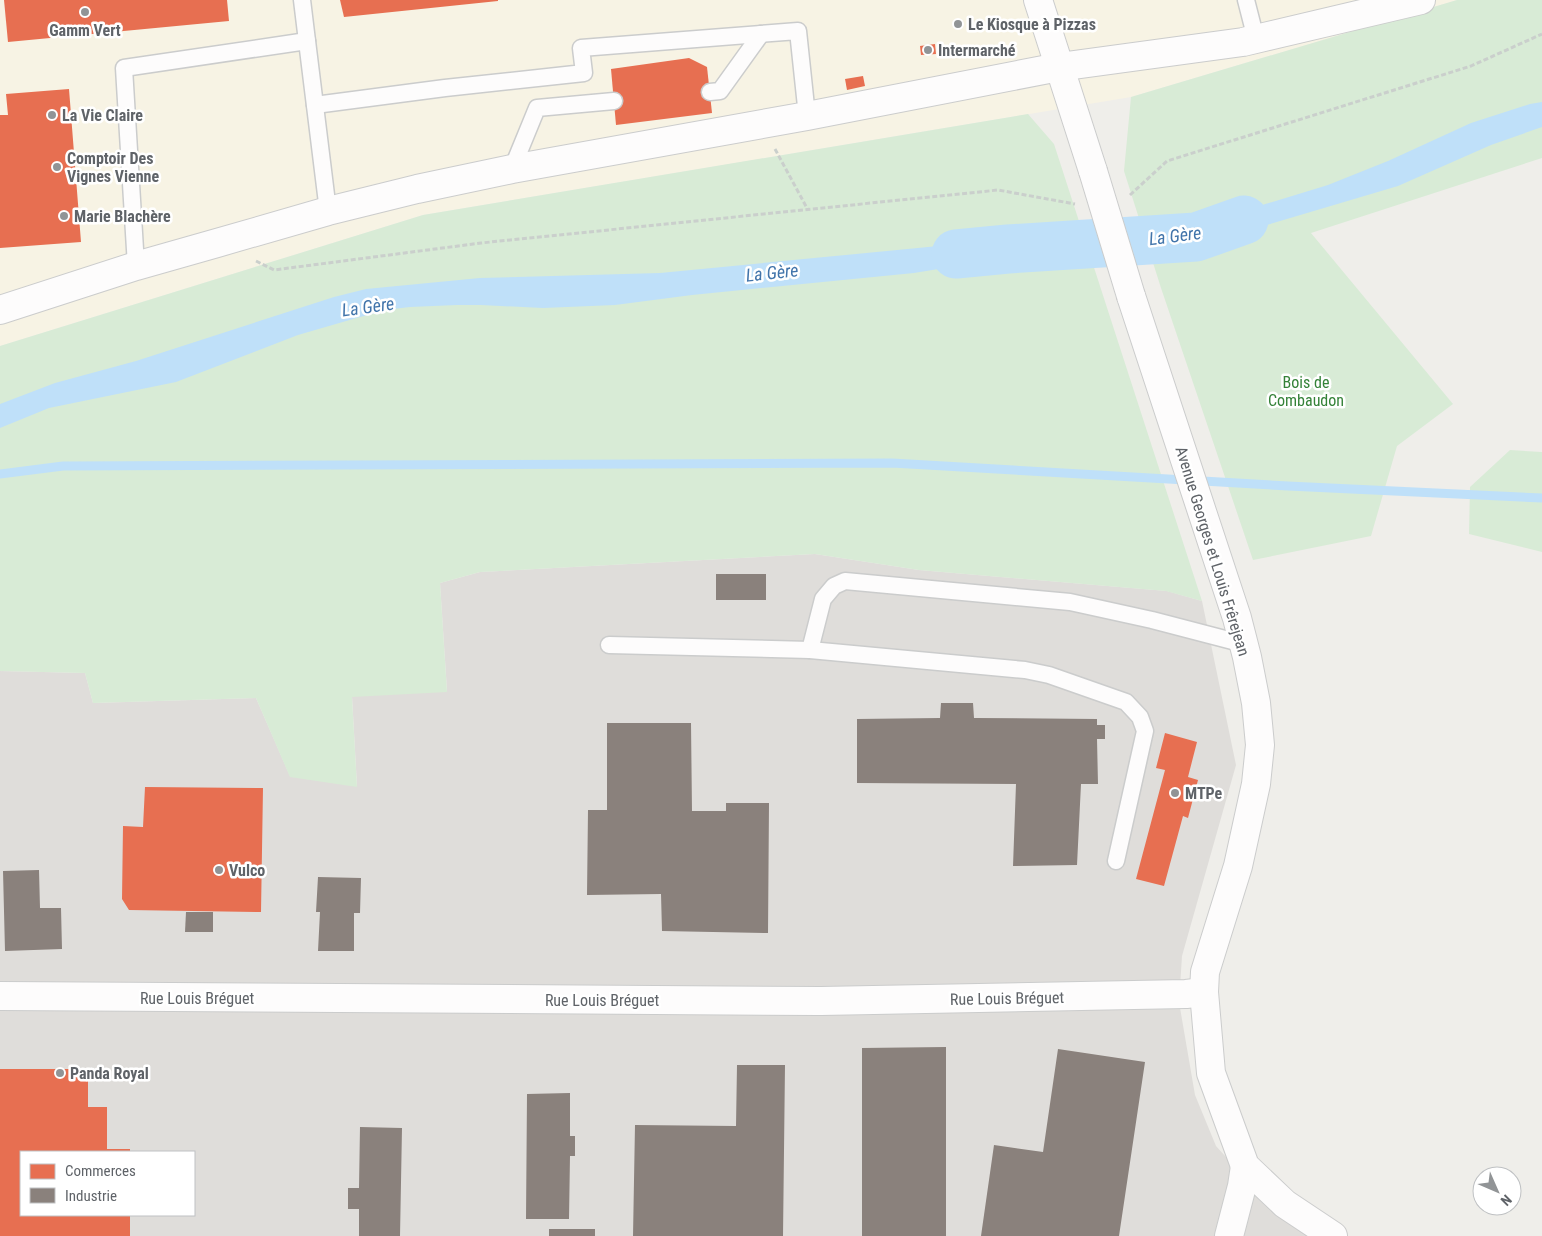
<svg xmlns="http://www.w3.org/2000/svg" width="1542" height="1236" font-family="'Roboto Condensed',sans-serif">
<rect width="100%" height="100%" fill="#efeeea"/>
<polygon fill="#f7f3e4" points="0,0 1457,0 1131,97 423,215 0,346"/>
<path fill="#dfddda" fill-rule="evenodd" d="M815,554L919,570L1167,591L1202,601L1236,765L1182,956L1179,1002L1195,1095L1216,1146L1262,1197L1308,1236H0V671L85,673L93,703L256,698L290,776L357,786L352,696L447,691L440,583L480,572ZM21,1152H194V1215H21Z"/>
<g fill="#d8ebd6">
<polygon points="1457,0 1542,0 1542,158 1311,233 1453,404 1397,446 1371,536 1253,560 1161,288 1124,171 1131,97"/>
<polygon points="1028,114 1054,144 1202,601 1166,591 919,570 815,554 480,572 440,583 447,692 352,697 357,787 290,777 256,698 93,703 85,673 0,671 0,346 423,215"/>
<polygon points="1510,450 1542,452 1542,552 1469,534 1470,487"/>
</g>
<g fill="#bfe0f9">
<polygon points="1542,102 1542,127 1491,145 1398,186 1183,250 1177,231 1328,185 1388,161 1471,123 1530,104"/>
<polygon points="1018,239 1024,255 914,273 692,295 615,305 543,308 481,305 457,305 410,307 393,309 360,317 298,335 176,382 49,408 0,428 0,404 55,383 136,361 334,297 366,289 480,278 660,273 959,244"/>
</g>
<g fill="#e76f51">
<polygon points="4,0 227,0 229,21 8,42"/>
<polygon points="340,0 498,0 498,1 344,17"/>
<polygon points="935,44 936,54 921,55 920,46"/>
<polygon points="689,58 707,67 712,113 616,125 611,69"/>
<polygon points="863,76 865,86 847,90 845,79"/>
<polygon points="69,89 81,242 0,248 0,115 8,115 6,94"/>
<polygon points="1165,733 1197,742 1188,777 1198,780 1188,818 1183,816 1164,886 1136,879 1165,770 1156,768"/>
<polygon points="145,787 263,788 261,912 129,910 122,899 123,826 143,827"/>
<polygon points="0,1069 88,1069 88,1107 107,1107 107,1149 130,1149 130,1152 21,1152 21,1215 130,1215 130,1236 0,1236"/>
</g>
<g fill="#8a817c">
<rect x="716" y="574" width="50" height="26"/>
<polygon points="941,703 973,703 974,718 1097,719 1097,725 1105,725 1105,739 1097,739 1098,784 1081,784 1077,865 1013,866 1016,784 857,783 857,719 940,718"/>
<polygon points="607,723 691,723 692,811 726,811 726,803 769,803 768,933 662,931 661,894 587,895 588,810 607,810"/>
<polygon points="39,870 40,908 61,908 62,949 5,951 3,871"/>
<polygon points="318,877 361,878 360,913 354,913 354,951 318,951 320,912 316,912"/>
<polygon points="186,912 213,912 213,932 185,932"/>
<polygon points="946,1047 946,1236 862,1236 862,1048"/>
<polygon points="1058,1049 1145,1062 1119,1236 981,1236 994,1145 1043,1152"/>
<polygon points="737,1065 785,1065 783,1236 633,1236 635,1125 736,1126"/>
<polygon points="570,1093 570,1136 575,1136 575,1156 570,1156 569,1219 526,1219 527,1094"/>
<polygon points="360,1127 402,1128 400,1236 359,1236 359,1209 348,1209 348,1188 359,1188"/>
<rect x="549" y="1229" width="46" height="7"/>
</g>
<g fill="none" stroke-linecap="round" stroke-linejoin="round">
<polyline stroke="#bfe0f9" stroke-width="9" points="0,474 63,466 892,463 1288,486 1542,498"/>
<polyline stroke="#bfe0f9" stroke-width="49" points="956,254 1008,249 1196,237 1244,220"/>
<defs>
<g id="service">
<polyline points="302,0 307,41"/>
<polyline points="1246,0 1256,39"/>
<polyline points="710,92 720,91 761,34"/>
<polyline points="315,105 445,88 584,73 581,48 798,31 807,116"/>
<polyline points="512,169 537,108 614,101"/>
<polyline points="136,266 124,68 307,41 328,211"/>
<polyline points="609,645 810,650 1025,670 1049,675 1126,702 1140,717 1145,731 1116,861"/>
<polyline points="810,650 823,599 834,586 845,581 1070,602 1152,620 1244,644"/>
</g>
<g id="minor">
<polyline points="1038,0 1093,171"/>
<polyline points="1131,296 1237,618 1247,657 1256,703 1260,745 1256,784 1238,866 1205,972 1204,992 1211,1073 1245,1166 1285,1204 1333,1236"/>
<polyline points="0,310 136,266 217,243 328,211 417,189 512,169 807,116 1059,67 1243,42 1421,0"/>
<polyline points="0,996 821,1001 1186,994 1204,992"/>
<polyline points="1229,1236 1242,1186 1245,1166"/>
</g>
</defs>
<use href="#service" stroke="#cbcccc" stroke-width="19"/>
<use href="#minor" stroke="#cbcccc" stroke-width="30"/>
<g stroke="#cacfcc" stroke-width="3" stroke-dasharray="5 2.5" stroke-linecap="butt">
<polyline points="775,149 808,210"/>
<polyline points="1130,195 1167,161 1471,66 1542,34"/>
<polyline points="256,261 274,270 481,243 998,190 1075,204"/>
</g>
<use href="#service" stroke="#fdfcfc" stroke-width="16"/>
<use href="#minor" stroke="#fdfcfc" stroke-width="28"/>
<defs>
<polyline id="minor-bridge" points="1093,171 1131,296"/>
</defs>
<use href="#minor-bridge" stroke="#cbcccc" stroke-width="30" stroke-linecap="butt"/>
<use href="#minor-bridge" stroke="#fdfcfc" stroke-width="28"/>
</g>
<g fill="#919496" stroke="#fff" stroke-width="2">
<circle cx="85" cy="12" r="5"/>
<circle cx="958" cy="24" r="5"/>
<circle cx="928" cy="50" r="5"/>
<circle cx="52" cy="115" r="5"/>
<circle cx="57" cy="167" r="5"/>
<circle cx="64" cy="216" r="5"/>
<circle cx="1175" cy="793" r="5"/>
<circle cx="219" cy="870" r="5"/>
<circle cx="60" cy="1073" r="5"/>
</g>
<g text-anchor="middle" stroke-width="5" stroke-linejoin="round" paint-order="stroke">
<g font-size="16" font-weight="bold" fill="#5f6368" stroke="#fff" text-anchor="start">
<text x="968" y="30">Le Kiosque à Pizzas</text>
<text x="85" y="36" text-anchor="middle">Gamm Vert</text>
<text x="938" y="56">Intermarché</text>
<text x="62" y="121">La Vie Claire</text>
<text x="67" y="164">Comptoir Des<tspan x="67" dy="18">Vignes Vienne</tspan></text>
<text x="74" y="222">Marie Blachère</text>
<text x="1185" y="799">MTPe</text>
<text x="229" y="876">Vulco</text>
<text x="70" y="1079">Panda Royal</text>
</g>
<g font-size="16" fill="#348238" stroke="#fff">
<text x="1306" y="388">Bois de<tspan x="1306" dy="18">Combaudon</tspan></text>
</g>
<g font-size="16" fill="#5f6368" stroke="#fff">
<text transform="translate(1213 551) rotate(73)" y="6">Avenue Georges et Louis Frêrejean</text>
<text x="197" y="1004">Rue Louis Bréguet</text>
<text transform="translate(1007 998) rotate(-1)" y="6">Rue Louis Bréguet</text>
<text x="602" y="1006">Rue Louis Bréguet</text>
</g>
<g font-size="18" font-style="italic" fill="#4174aa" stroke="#fff">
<text transform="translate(1175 236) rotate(-7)" y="6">La Gère</text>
<text transform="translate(772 273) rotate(-6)" y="6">La Gère</text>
<text transform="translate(368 307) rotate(-8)" y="6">La Gère</text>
</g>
</g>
<rect x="20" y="1151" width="175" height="65" fill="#ffffff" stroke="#bfc1c3"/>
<rect x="30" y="1164" width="25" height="15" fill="#e76f51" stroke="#bfc1c3"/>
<text x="65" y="1176" font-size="15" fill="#5f6368">Commerces</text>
<rect x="30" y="1188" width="25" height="15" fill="#8a817c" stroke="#bfc1c3"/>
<text x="65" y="1201" font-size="15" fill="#5f6368">Industrie</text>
<g transform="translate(1497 1191) rotate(135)"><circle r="24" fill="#ffffff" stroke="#bfc1c3"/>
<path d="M0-4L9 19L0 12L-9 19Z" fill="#919496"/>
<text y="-8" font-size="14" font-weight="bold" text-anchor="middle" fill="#5f6368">N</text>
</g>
</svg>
